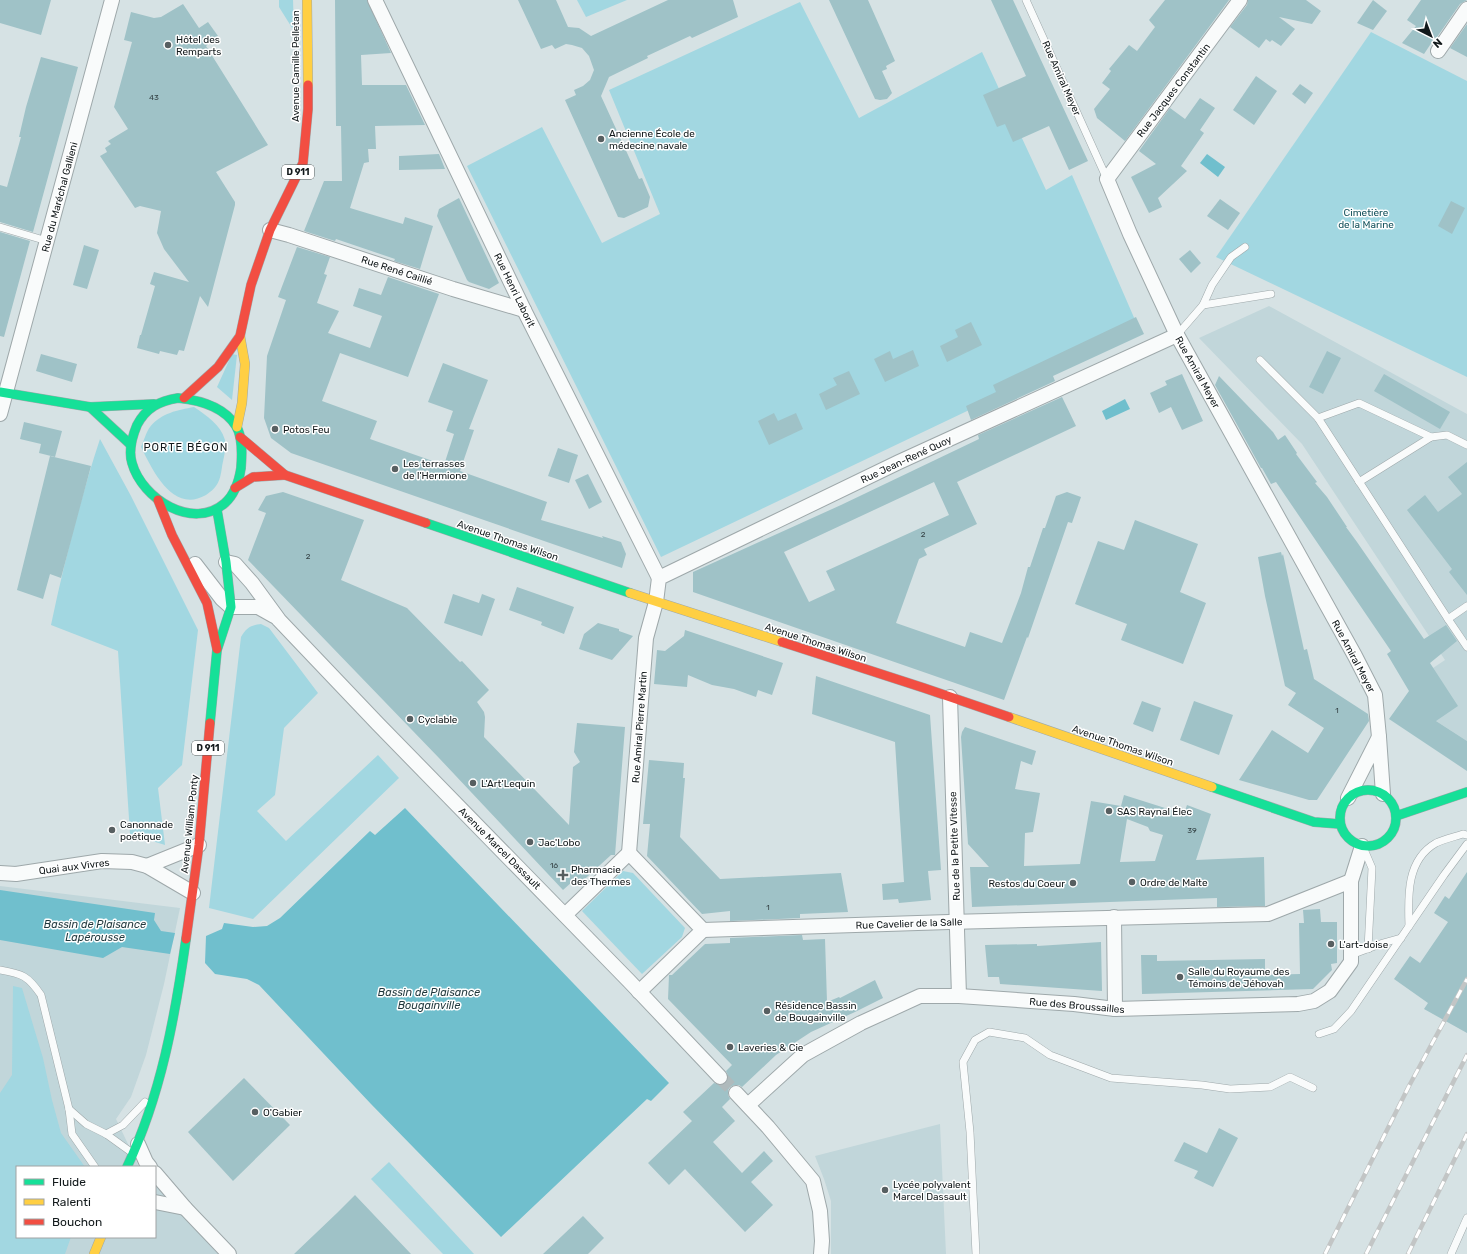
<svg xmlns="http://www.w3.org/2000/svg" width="1467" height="1254" font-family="Rubik,sans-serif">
<rect width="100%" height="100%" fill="#d6e2e4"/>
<g fill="#c1d6da">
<polygon points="1269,306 1467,414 1467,741 1430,717 1433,668 1445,660 1302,444 1199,338"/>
<polygon points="0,886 180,908 164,984 146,1055 131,1097 116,1119 139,1167 17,1167 17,1237 155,1237 155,1183 229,1254 0,1254"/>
<polygon points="940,1124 946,1254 831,1254 831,1201 824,1179 815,1156"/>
</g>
<g fill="#a2d7e1">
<polygon points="279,0 293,0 294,31 279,7"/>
<polygon points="577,0 627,0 586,17"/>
<polygon points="800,2 859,118 982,52 1046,190 1072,175 1139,329 661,557 467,166 542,127 602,243 660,214 609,90"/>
<polygon points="1371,32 1467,81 1467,377 1216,257"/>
<polygon points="232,354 237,355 232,400 217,387"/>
<path d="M194,407C207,416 220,424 225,440C227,447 223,460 222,467C220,481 218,487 206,495C173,514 153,471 141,447C144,441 146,432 150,427C161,413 178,410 194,407Z"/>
<path d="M100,439L131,496L198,630L182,765L158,788L165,845L130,834L118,651L51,625C64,563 80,500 100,439Z"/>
<path d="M261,624L269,628L318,693L284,728L275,795L257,811L286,841L378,755L399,778L253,919L209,908L241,637C246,628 251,625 261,624Z"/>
<polygon points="623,871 633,873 685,928 682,937 642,974 582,911"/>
<polygon points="13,986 22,988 43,1058 52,1100 61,1133 85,1167 17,1167 17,1237 71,1237 65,1254 0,1254 0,1093 12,1075"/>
<polygon points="389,1162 474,1254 443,1254 371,1179"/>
</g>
<g fill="#70bfcd">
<polygon points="1207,154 1225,167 1218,177 1200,163"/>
<polygon points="1125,399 1130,409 1106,420 1102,411"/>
<polygon points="405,808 669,1083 651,1101 647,1099 501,1237 371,1104 259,985 247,979 215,974 205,963 206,936 222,929 224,923 253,927 267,926 280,918 370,831 375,835"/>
<polygon points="0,890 155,913 154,920 161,931 175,933 170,954 122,947 103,958 0,940"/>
</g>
<g fill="#9fc2c7" fill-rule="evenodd">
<polygon points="0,0 51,0 41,35 0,23"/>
<polygon points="335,0 367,0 391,53 361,55 362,85 406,85 425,125 375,126 376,149 368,149 369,162 364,163 350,208 403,224 405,217 433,226 420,269 394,261 395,259 336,239 335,241 304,231 324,181 342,181 341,126 336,126"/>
<polygon points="518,0 556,0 568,27 579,28 591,36 668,0 733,0 738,17 692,38 690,36 647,56 648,58 609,77 601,96 639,179 642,178 650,197 648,207 624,218 618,217 565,100 576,95 574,90 583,86 590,80 594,70 589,56 582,48 572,45 566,44 555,49 552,45 541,49"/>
<polygon points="829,0 868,0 895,61 886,66 887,69 882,71 892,93 887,99 880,100 875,99"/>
<polygon points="991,0 1013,0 1088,161 1069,170 1049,126 1013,142 1005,124 997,127 983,95 1026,76"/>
<polygon points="1165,0 1229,0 1125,141 1097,118 1094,109 1110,89 1102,83 1111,71 1109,69 1129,45 1137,51 1155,27 1149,20"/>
<polygon points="1248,0 1306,0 1321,11 1312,24 1279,17 1295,29 1281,46 1272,40 1270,42 1266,39 1259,48 1230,27 1247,5"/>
<polygon points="1373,0 1387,11 1373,30 1357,23"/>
<polygon points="1421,0 1467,0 1460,4 1435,40 1434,39 1424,54 1402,43 1416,26 1407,20"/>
<polygon points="183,4 199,28 208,22 218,36 206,46 268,145 216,172 235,202 235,205 208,307 200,296 184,351 179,350 177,355 160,351 159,354 137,348 140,335 141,335 155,286 150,284 154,272 189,282 164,249 157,233 161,211 140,206 135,208 100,156 107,152 105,148 111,144 108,141 128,129 114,107 132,42 124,40 131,12 154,18 161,17"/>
<polygon points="1467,24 1467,57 1450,48"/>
<polygon points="41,57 78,67 33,232 0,222 0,185 7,187 21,137 19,137 26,107"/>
<polygon points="1256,76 1277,91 1254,125 1233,110"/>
<polygon points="1300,84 1313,93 1305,104 1292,94"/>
<polygon points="1200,98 1215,108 1200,130 1204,133 1181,166 1187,171 1158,198 1162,207 1149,213 1131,177 1156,164 1139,151 1170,108 1185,119"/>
<polygon points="439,154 445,169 399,170 399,156"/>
<polygon points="459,198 499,283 489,289 469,282 467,280 437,216 439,209"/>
<polygon points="1220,199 1240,213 1228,230 1207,216"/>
<polygon points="1451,201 1465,208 1452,234 1438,226"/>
<polygon points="0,232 30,241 4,337 0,336"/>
<polygon points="84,245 99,250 87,289 73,285"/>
<polygon points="297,247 330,257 324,274 327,275 317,303 339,311 328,333 370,348 382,316 353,306 359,288 381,295 388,277 439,294 408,377 340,353 322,401 377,421 370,439 444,465 454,434 446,431 453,411 428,402 443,363 488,380 469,429 474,430 460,471 547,502 541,520 603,538 602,536 621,542 626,554 622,568 291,453 271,438 264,418 267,356 286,300 278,297"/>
<polygon points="1190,250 1201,263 1191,273 1179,259"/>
<polygon points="1136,317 1144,334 1053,376 1055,381 971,420 966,406 996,392 993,385"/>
<polygon points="971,322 982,345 947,362 940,346 958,337 955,330"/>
<polygon points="913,350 919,366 885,382 874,359 890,351 893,359"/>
<polygon points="1327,351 1341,358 1323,394 1309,387"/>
<polygon points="41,354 77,364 72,382 36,371"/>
<polygon points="849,371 860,394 826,410 819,394 837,385 833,378"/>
<polygon points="1182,374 1203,421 1182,430 1171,407 1159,413 1150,393 1167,385 1165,381"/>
<polygon points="1384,374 1450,412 1440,429 1374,391"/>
<polygon points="1219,376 1273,432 1278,440 1285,435 1297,453 1296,454 1317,482 1315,483 1327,497 1347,527 1346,527 1357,542 1424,639 1446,625 1457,641 1430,663 1458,706 1436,721 1467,741 1467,771 1389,719 1409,691 1387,654 1391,651 1276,482 1271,484 1262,468 1261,468 1215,385"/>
<path d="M1062,397L1076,426L957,482L977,524L924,549L927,555L919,559L896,623L965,647L970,632L1002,643L1021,593L1028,567H1030L1043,528H1045L1056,496L1067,492L1081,497L1072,523L1068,522L1028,638L1027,637L1004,700L693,592V572L841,505L979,439L978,435ZM934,482L949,515L826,571L835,590L809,602L784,552Z"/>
<polygon points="774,413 778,421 796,413 803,429 769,445 758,421"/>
<polygon points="24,422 62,431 55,457 39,453 41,444 20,439"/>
<polygon points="558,448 578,455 569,483 548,476"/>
<polygon points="50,456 91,466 61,578 50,574 43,599 17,590"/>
<polygon points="1467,462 1467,595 1449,572 1452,569 1407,510 1425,495 1438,512 1462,494 1448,477"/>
<polygon points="588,474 602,502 589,509 575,480"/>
<polygon points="283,492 364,520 341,580 407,608 460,662 462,661 489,690 477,702 484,712 485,717 484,737 569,825 573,767 580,762 574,752 577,723 625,727 615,855 611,855 576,887 572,882 563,890 439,758 248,560 266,513 258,510 266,496"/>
<polygon points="1135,520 1198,544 1180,592 1206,603 1183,664 1121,640 1127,624 1075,604 1098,541 1124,550"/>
<polygon points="1281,552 1282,556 1283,554 1304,650 1307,649 1314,679 1368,714 1369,721 1317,800 1309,800 1239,780 1272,730 1308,753 1324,728 1288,705 1296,693 1285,686 1265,596 1258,557"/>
<polygon points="517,587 574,607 564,634 541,625 542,622 509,610"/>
<polygon points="453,594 479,603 482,594 495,599 482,636 444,623"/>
<polygon points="598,623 619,629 619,631 633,636 612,660 579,649 584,634"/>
<polygon points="685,630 783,663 772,695 758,690 756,697 734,689 712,685 688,675 687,687 654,684 657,650 665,651 684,636"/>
<polygon points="816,676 930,715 941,870 928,871 931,900 899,903 898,899 883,900 882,884 904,882 895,742 812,714"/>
<polygon points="1142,701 1161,708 1153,732 1133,724"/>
<polygon points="1194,701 1233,715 1219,755 1180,740"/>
<path d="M965,727L1036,751L1032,765L1021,761L1015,789L1040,793L1033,832L1025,833L1024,866L1080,864L1091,801L1121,806L1124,795L1184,814L1187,805L1211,814L1196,860L1264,857L1265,906L1217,907V898L972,907L970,867H989L968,844L961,737L962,732ZM1127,819L1148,827L1150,831L1163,835L1155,861L1120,862Z"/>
<polygon points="649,760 684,763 683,778 685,778 680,837 720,879 841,873 848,912 800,914 800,918 730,921 730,911 702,914 647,856 650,824 643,824"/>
<polygon points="1467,872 1467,1033 1424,1009 1428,1003 1394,979 1410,956 1420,963 1448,922 1434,913 1445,896 1449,899"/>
<polygon points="1320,909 1321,922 1337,922 1337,963 1331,964 1332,970 1313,989 1142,994 1141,955 1157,955 1157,961 1265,959 1265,975 1300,974 1299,923 1304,923 1303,910"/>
<polygon points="802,935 803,940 825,939 827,1002 839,997 840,998 875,980 883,998 855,1012 811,1032 776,1055 742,1087 739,1085 734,1085 730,1087 728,1090 728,1095 730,1099 722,1107 735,1121 713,1142 742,1173 764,1151 773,1161 751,1182 773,1205 745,1232 685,1169 669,1185 648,1163 692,1121 683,1112 714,1083 722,1085 726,1083 728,1075 726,1071 732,1065 668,999 669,975 672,975 705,944 730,943 730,938"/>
<polygon points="1101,942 1102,991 1000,984 999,977 988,977 985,945 1037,944 1037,946"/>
<polygon points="244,1078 290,1125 233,1181 188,1132"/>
<polygon points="1219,1128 1238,1138 1213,1187 1194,1178 1198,1171 1174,1161 1184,1142 1207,1153"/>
<polygon points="355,1195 411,1254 294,1254 337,1213"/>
<polygon points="583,1216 604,1238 588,1254 543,1254"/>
</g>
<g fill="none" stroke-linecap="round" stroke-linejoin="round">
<polyline stroke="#afbabc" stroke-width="14" stroke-dasharray="14 7" stroke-linecap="butt" points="720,1077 736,1093"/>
<defs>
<g id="lane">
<polyline points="1026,0 1107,179"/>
<polyline points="0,227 47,241"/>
<polyline points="1203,305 1212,285 1231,257 1245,247"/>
<polyline points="1177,335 1203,305 1271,294"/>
<polyline points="1260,360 1318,418 1448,619 1467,606"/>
<polyline points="1318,418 1359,403 1431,437"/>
<polyline points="1359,482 1431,437 1447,435 1467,445"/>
<polyline points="1448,619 1467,647"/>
<polyline points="1363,847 1372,868 1368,949"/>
<path d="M1409,926C1408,897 1406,860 1436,843C1444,839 1454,837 1463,834L1467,835"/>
<polyline points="1351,955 1383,943 1401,938"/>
<path d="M0,970C23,974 28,976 41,995L69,1109L72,1134L95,1167"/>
<polyline points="1319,1034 1334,1029 1351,1011 1444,875 1467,844"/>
<polyline points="69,1109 86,1124 106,1134 131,1152"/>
<polyline points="106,1134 123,1125 145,1102"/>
<polyline points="976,1254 970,1132 963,1062 975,1040 989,1032 1025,1038 1050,1055 1111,1078 1202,1085 1230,1089 1270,1087 1290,1077 1313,1088"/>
<polyline points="1451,1254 1467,1218"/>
</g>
<g id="street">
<polyline points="375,0 524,310 659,578"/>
<polyline points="1240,0 1107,179 1130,234 1177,335 1355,656 1375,695 1379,737"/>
<polyline points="1438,51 1467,9"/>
<polyline points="270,230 289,235 453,289 524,310"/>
<polyline points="0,414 112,0"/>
<polyline points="226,562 235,564 252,583 279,620 378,724 630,982 720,1077"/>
<polyline points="195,564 222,599 231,607 258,607 274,616"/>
<polyline points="950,697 959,996"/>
<polyline points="1348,798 1379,737 1383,794"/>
<polyline points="629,853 646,638 656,602 659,578 899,462 1177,335"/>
<polyline points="147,866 199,845"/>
<polyline points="0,873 16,874 102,861 132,862 147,866 193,893"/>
<polyline points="565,915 629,853 703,930 639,992"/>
<polyline points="1114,917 1115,1009"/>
<polyline points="703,930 949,922 1268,914 1351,881"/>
<polyline points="736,1093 768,1127 813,1181 820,1211 822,1241 821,1254"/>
<polyline points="748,1105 803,1055 861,1023 920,996 959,996 1074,1004 1115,1009 1298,1004 1314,1001 1330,991 1351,962 1351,881 1362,846"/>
<polyline points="138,1144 146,1162 150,1167"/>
<polyline points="155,1173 185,1208 229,1254"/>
<polyline points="155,1202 185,1208"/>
</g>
<g id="fast">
<polyline points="0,392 90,407 154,404"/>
<path d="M178,398C199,400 224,407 236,426C243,437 242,455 241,468C239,481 235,494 225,503C193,531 142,499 132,463C128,450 132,437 137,425C146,408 159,401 178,398Z"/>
<polyline points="90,407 131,445"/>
<polyline points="426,523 630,593"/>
<polyline points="210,723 217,650 231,607 226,562 217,510"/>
<polyline points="1212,787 1314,822 1340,824"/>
<circle cx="1368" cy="818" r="28"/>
<polyline points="1396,816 1467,792"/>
<path d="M127,1167C161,1095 175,1017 186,939"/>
</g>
<g id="slow">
<polyline points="307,0 308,85"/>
<polyline points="237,427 242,403 245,364 240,336"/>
<polyline points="630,593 782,642"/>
<polyline points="1009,717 1212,787"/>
<polyline points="94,1254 101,1237"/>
</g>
<g id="jam">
<polyline points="184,398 218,367 240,336 251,285 270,230 303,163 308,109 308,85"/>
<polyline points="240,437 285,475 426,523"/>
<polyline points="235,488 253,477 285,475"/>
<polyline points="158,500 172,535 207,603 217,649"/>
<polyline points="782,642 924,688 1009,717"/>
<polyline points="186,939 199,845 210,723"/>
</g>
</defs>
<use href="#lane" stroke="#9ea8aa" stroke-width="8"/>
<use href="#street" stroke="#9ea8aa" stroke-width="16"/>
<use href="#fast" stroke="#9ea8aa" stroke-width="10"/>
<use href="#slow" stroke="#9ea8aa" stroke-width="10"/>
<use href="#jam" stroke="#9ea8aa" stroke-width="10"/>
<use href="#lane" stroke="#f9fbfb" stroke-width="7"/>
<use href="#street" stroke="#f9fbfb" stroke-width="14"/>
<use href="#fast" stroke="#16e098" stroke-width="9"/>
<use href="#slow" stroke="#ffcf43" stroke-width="9"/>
<use href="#jam" stroke="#f24e42" stroke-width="9"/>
<defs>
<g id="rail">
<polyline points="1325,1254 1409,1086 1467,979"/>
<polyline points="1366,1254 1467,1055"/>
<polyline points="1408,1254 1467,1134"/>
</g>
</defs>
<use href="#rail" stroke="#c2c5c5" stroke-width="4.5"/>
<use href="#rail" stroke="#fff" stroke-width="3" stroke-dasharray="9" stroke-linecap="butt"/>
</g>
<g fill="#575f61" stroke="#fff" stroke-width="1.5">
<circle cx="168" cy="45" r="4"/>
<circle cx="601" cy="139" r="4"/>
<circle cx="275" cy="429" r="4"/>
<circle cx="395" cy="469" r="4"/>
<circle cx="410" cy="719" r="4"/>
<circle cx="473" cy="783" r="4"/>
<circle cx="1109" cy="811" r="4"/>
<circle cx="112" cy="830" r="4"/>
<circle cx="530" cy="842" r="4"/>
<path d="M561 869h4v4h4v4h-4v4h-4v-4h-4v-4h4z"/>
<circle cx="1132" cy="882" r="4"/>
<circle cx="1073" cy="883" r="4"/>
<circle cx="1331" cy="944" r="4"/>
<circle cx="1180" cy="977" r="4"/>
<circle cx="767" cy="1011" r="4"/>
<circle cx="730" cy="1047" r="4"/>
<circle cx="255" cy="1112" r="4"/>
<circle cx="885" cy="1190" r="4"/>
</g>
<g text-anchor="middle" stroke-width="3" stroke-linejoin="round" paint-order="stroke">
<g font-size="8" fill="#354346">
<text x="154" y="100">43</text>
<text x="923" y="537">2</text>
<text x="308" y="559">2</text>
<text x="1337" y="713">1</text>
<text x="1192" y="833">39</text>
<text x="554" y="868">16</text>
<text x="768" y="910">1</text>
</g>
<g fill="#fff" stroke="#595e5f" stroke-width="1">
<rect x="282" y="165" width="32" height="14" rx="3"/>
<rect x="192" y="741" width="32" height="14" rx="3"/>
</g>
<g font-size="9" font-weight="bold" fill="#12191b">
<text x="298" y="175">D 911</text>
<text x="208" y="751">D 911</text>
</g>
<g font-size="10" fill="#12191b" stroke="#fff" text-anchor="start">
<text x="176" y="43">Hôtel des<tspan x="176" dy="12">Remparts</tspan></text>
<text x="609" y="137">Ancienne École de<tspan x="609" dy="12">médecine navale</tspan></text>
<text x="283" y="433">Potos Feu</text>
<text x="403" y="467">Les terrasses<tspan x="403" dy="12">de l'Hermione</tspan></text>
<text x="418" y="723">Cyclable</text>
<text x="481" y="787">L'Art'Lequin</text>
<text x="1117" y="815">SAS Raynal Élec</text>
<text x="120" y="828">Canonnade<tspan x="120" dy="12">poétique</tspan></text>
<text x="538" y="846">Jac'Lobo</text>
<text x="571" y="873">Pharmacie<tspan x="571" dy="12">des Thermes</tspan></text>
<text x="1140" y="886">Ordre de Malte</text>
<text x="1065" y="887" text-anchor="end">Restos du Coeur</text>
<text x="1339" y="948">L'art-doise</text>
<text x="1188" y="975">Salle du Royaume des<tspan x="1188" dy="12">Témoins de Jéhovah</tspan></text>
<text x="775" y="1009">Résidence Bassin<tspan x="775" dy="12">de Bougainville</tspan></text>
<text x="738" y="1051">Laveries &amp; Cie</text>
<text x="263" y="1116">O'Gabier</text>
<text x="893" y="1188">Lycée polyvalent<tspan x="893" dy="12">Marcel Dassault</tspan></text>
</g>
<g font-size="10" fill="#12191b" stroke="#fff">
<text transform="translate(295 66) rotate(-90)" y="4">Avenue Camille Pelletan</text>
<text transform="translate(1062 78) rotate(66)" y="4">Rue Amiral Meyer</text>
<text transform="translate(1173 90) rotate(-53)" y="4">Rue Jacques Constantin</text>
<text transform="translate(59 197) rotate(-75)" y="4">Rue du Maréchal Gallieni</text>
<text transform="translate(397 270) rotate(18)" y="4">Rue René Caillié</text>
<text transform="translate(515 290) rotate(64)" y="4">Rue Henri Laborit</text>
<text transform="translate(1198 372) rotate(61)" y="4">Rue Amiral Meyer</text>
<text transform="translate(906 459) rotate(-25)" y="4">Rue Jean-René Quoy</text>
<text transform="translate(508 540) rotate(19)" y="4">Avenue Thomas Wilson</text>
<text transform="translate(816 642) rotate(18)" y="4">Avenue Thomas Wilson</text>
<text transform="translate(1354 656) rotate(62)" y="4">Rue Amiral Meyer</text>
<text transform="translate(639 727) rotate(-86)" y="4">Rue Amiral Pierre Martin</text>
<text transform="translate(1123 745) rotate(19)" y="4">Avenue Thomas Wilson</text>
<text transform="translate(189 824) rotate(-84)" y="4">Avenue William Ponty</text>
<text transform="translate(954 846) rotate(-92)" y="4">Rue de la Petite Vitesse</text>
<text transform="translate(500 848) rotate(45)" y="4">Avenue Marcel Dassault</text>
<text transform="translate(74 866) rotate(-7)" y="4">Quai aux Vivres</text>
<text transform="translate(909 923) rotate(-2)" y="4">Rue Cavelier de la Salle</text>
<text transform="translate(1077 1005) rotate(5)" y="4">Rue des Broussailles</text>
</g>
<g font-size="10" fill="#13515b" stroke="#fff">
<text x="1366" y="216">Cimetière<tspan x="1366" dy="12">de la Marine</tspan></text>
</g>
<g font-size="11" letter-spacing="1" fill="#12191b" stroke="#fff">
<text x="186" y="451">PORTE BÉGON</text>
</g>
<g font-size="11" font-style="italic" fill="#1f373c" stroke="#fff">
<text x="95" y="928">Bassin de Plaisance<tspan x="95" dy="13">Lapérousse</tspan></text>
<text x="429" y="996">Bassin de Plaisance<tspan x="429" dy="13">Bougainville</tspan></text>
</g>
</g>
<rect x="16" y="1166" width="140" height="72" fill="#ffffff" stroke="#a0a3a4"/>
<rect x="24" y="1179" width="20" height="6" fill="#16e098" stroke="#a0a3a4"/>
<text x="52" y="1186" font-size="12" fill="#12191b">Fluide</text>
<rect x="24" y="1199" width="20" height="6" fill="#ffcf43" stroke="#a0a3a4"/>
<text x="52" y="1206" font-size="12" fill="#12191b">Ralenti</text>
<rect x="24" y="1219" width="20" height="6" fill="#f24e42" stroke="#a0a3a4"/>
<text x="52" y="1226" font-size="12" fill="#12191b">Bouchon</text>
<g transform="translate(1431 36) rotate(138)" stroke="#ffffff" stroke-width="3" paint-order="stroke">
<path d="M0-3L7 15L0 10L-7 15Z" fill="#12191b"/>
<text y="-6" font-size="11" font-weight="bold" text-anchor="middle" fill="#12191b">N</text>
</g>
</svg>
